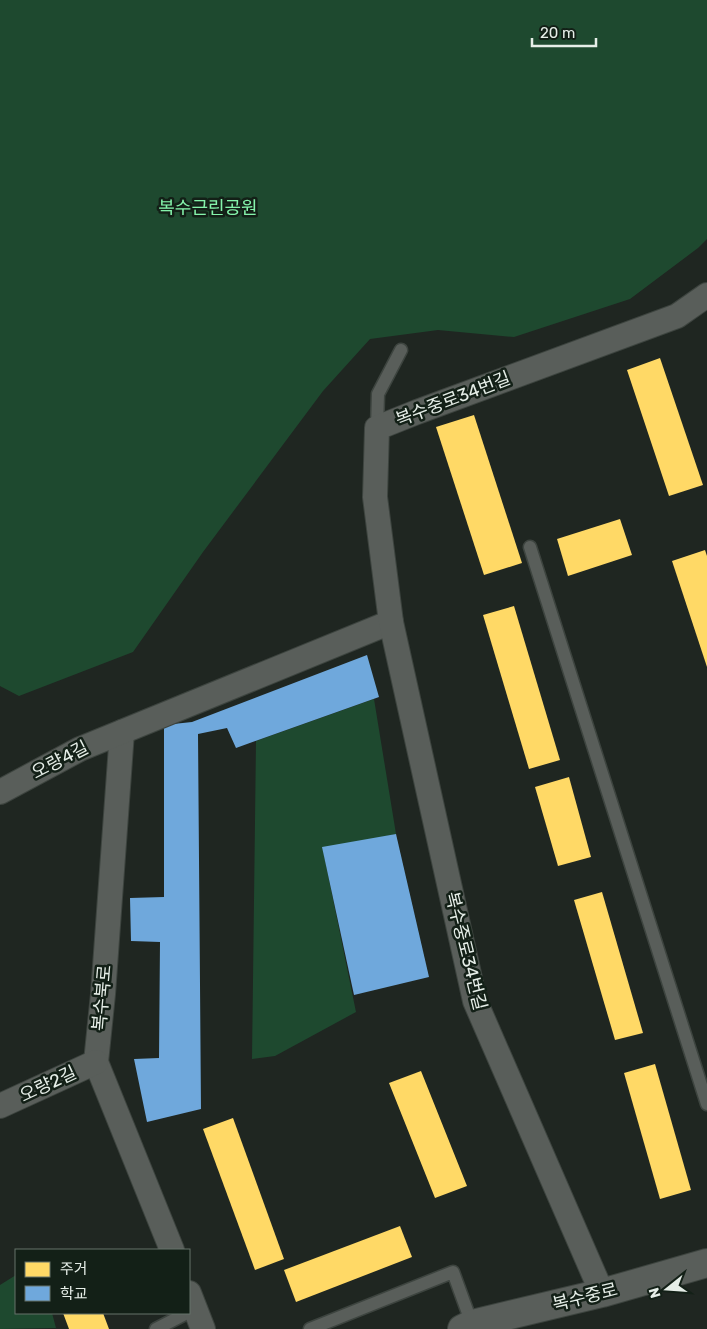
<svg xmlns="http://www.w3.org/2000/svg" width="707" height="1329" font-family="Rubik,'Noto Sans KR',sans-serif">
<rect width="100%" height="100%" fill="#1f2621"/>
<g fill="#1e492f">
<polygon points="0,0 707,0 707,239 698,248 630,299 514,337 438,330 370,339 323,391 203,552 133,652 19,696 0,686"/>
<polygon points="374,699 396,834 323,850 356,1012 275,1056 252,1059 256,741"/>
<polygon points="16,1275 16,1313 52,1313 56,1328 0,1329 0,1285"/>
</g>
<g fill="#ffd966">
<polygon points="660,358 703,485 669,496 627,370"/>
<polygon points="474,415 522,563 484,575 436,427"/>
<polygon points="620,519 632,555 568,576 557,539"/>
<polygon points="705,550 707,556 707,667 672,561"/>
<polygon points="514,606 560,760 529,769 483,615"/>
<polygon points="569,777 591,857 558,866 535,787"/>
<polygon points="602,892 643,1033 615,1040 574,900"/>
<polygon points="655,1064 691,1190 660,1199 624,1073"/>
<polygon points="421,1071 467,1186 435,1198 389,1083"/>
<polygon points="233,1118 284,1259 255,1270 203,1129"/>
<polygon points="400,1226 412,1257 296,1302 284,1270"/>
<polygon points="63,1313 103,1313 109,1329 69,1329"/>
</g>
<g fill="#6fa8dc">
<polygon points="367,655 379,697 236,748 227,728 198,734 201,1109 147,1122 134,1059 159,1058 160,942 131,941 130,898 164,897 164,725 192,722"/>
<polygon points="396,834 429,977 354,995 322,847"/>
</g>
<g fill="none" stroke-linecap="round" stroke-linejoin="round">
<defs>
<g id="service">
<polyline points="377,428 378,394 401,350"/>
<polyline points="530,547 707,1104"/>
<polyline points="156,1329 187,1313"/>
<polyline points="310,1329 453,1272 472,1324"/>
</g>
<g id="minor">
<polyline points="122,732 103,994 96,1062 172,1250"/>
<polyline points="0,792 80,749 391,622"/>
<polyline points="0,1106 96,1062"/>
<polyline points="189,1293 203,1329"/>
<polyline points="602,1293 475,1001 391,622 375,497 377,428 417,412 677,316 707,295"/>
</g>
<polyline id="tertiary" points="462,1329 472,1324 602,1293 707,1263"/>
</defs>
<use href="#service" stroke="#3d443f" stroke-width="15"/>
<use href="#minor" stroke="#3d443f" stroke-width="26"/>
<use href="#tertiary" stroke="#3d443f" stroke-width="30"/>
<use href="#service" stroke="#595e5a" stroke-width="12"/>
<use href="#minor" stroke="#595e5a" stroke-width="24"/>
<use href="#tertiary" stroke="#595e5a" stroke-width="28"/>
</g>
<g text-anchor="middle" stroke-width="5" stroke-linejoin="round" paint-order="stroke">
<g font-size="18" fill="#85f4ab" stroke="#132017">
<text x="208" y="214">복수근린공원</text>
</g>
<g font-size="18" fill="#e6eee8" stroke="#132017">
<text transform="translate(453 399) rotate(-21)" y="6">복수중로34번길</text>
<text transform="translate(60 760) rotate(-27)" y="6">오량4길</text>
<text transform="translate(466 951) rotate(76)" y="6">복수중로34번길</text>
<text transform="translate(102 998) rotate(-85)" y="6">복수북로</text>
<text transform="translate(48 1084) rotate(-25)" y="6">오량2길</text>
<text transform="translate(585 1297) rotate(-14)" y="6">복수중로</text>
</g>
</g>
<rect x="15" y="1249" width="175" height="65" fill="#132017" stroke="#67726b"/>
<rect x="25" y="1262" width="25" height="15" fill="#ffd966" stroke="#67726b"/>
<text x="60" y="1274" font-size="15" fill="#e6eee8">주거</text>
<rect x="25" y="1286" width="25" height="15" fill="#6fa8dc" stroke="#67726b"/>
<text x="60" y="1299" font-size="15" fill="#e6eee8">학교</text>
<g transform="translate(667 1289) rotate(253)" stroke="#132017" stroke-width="4" paint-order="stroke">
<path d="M0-4L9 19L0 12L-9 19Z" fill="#e6eee8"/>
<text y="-8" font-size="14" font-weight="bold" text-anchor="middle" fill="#e6eee8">N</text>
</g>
<path d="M532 38v8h64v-8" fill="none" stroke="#e6eee8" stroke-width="2.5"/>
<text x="540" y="38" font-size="15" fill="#e6eee8" stroke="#132017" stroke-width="4" paint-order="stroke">20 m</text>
</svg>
